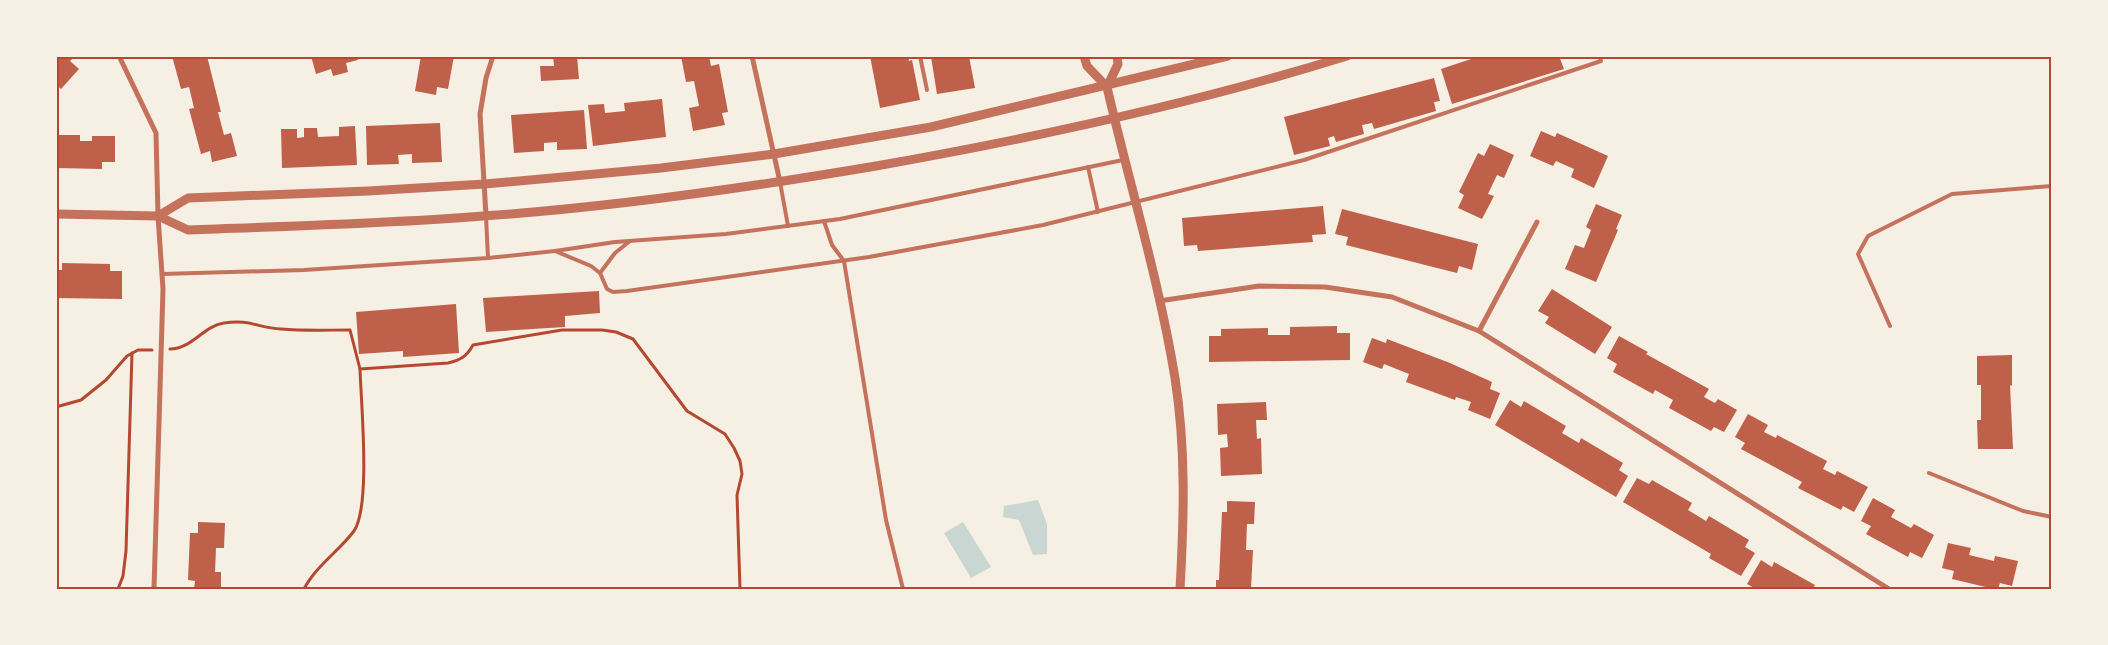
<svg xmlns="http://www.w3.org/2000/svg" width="2108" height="645" font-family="Lato,sans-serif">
<rect width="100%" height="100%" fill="#f6efe4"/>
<g fill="#c9d6d2">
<polygon points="1038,500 1047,524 1047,554 1033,555 1019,520 1003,517 1004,506"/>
<polygon points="963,522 991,567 971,578 944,533"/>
</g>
<g fill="#bf614a">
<polygon points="56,56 75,56 70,61 79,69 61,89 56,84"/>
<polygon points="172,56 207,56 221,112 218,112 224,135 231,133 237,156 212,162 210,151 201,154 189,109 194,108 189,87 181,89"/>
<polygon points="311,56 357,56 358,60 346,63 348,72 333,76 331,69 316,74"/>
<polygon points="421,56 454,56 448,89 437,87 436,95 415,91"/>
<polygon points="553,56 577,56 579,79 541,81 540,66 554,66"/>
<polygon points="681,56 709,56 711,66 719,64 728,112 722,113 725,125 693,131 689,108 699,106 694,81 686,82"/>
<polygon points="870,56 908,56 909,61 912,60 920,100 880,108"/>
<polygon points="937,56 969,56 975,88 937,94 931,57"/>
<polygon points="1480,56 1559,56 1564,69 1452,104 1441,69"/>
<polygon points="1434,78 1440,101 1434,102 1436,111 1374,129 1372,123 1362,125 1364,134 1336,142 1334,136 1328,138 1330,146 1294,155 1284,117"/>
<polygon points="662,99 666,137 593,146 588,105 604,104 605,113 625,111 624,103"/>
<polygon points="584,110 587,149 557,150 557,142 544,143 544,151 514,153 511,115"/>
<polygon points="440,123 442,162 412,163 412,154 398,155 399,164 367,165 366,126"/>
<polygon points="355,126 357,165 282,168 281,129 297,129 297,138 304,137 304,128 317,128 318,137 339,136 339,127"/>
<polygon points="1541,131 1555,137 1557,133 1608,156 1594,188 1571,177 1574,169 1556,161 1553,166 1530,156"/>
<polygon points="56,135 80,135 80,141 92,141 92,136 115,136 115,162 102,162 102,169 56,168"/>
<polygon points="1490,144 1514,155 1504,178 1497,175 1488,194 1494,196 1482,219 1458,208 1464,195 1459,192 1478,153 1484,156"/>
<polygon points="1596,204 1622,215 1616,229 1618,230 1596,282 1565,269 1575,245 1584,248 1591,230 1586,227"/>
<polygon points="1323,206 1326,234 1312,235 1313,242 1198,251 1197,245 1184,246 1182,218"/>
<polygon points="1342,209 1478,244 1472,270 1459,266 1457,273 1346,245 1348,237 1335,234"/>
<polygon points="62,263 110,264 110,271 122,271 122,299 56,298 56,270 62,270"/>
<polygon points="1552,289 1612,327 1595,354 1545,323 1549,317 1538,311"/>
<polygon points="599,291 600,313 565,316 565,327 486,332 483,298"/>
<polygon points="456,304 459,353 403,357 403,351 359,354 356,312"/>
<polygon points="1337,326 1337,333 1350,333 1350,360 1209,362 1209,336 1221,336 1221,329 1268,328 1268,335 1290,335 1290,327"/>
<polygon points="1619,336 1648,352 1646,354 1709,389 1704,397 1715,403 1718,399 1737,410 1724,432 1714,427 1711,431 1669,408 1673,400 1655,390 1653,394 1613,372 1617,364 1607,358"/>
<polygon points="1372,338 1386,343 1387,339 1450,363 1492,382 1490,389 1500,393 1490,419 1468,410 1471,402 1456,397 1455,400 1406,382 1409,374 1384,364 1382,369 1363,362"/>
<polygon points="2012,355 2012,386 2010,385 2013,449 1978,449 1977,420 1981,420 1981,385 1977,385 1977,356"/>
<polygon points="1510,400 1521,407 1524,401 1566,426 1562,433 1579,443 1581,438 1623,463 1619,470 1628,476 1616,497 1495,425"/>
<polygon points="1266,402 1267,420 1256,420 1257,439 1261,438 1262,474 1221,476 1220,448 1228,447 1227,434 1218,435 1217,404"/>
<polygon points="1748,414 1768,425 1764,432 1776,438 1777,435 1827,461 1823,469 1835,475 1837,471 1868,487 1854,512 1843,506 1841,510 1798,488 1802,482 1741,449 1745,443 1735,437"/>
<polygon points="1637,478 1649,484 1652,480 1692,503 1688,510 1706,521 1709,516 1749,540 1745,547 1755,553 1741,576 1709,558 1711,554 1623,502"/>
<polygon points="1873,498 1895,510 1891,517 1911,528 1914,524 1934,535 1922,558 1910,552 1908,557 1866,534 1871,526 1861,521"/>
<polygon points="1227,501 1255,502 1254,524 1247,524 1246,550 1253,550 1251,589 1216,589 1216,580 1219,580 1222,512 1227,512"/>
<polygon points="198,522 225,523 224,548 216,548 215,572 221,572 221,589 194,589 195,581 188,580 190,533 198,533"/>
<polygon points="1948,543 1971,548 1969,555 1994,561 1995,556 2018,561 2012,586 2000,583 1998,589 1994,589 1952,579 1954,571 1942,568"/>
<polygon points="1761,560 1772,567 1774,562 1815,585 1813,589 1756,589 1747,584"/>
</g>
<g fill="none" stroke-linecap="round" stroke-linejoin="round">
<g stroke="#b5482f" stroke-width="3">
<path d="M170,349C192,349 203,326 224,323C249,319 259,328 281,329C304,331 327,330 350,330L360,369"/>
<polyline points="56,407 81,400 106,380 127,356 138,350 152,350"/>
<polyline points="118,589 123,576 126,551 132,353"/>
<path d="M304,589C316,566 339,551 354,531C371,506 361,403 360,369L448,363C461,360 467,356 473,345L562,330H602L616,332L633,339L687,411L725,434L734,448L740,461L742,474L737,495L740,589"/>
</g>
<g stroke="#c5725c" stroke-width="4">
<polyline points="920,56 927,90"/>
<polyline points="1088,167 1098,212"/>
<polyline points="780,182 788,226"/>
<polyline points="486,216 488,258"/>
<polyline points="824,221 832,245 844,261 886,520 903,589"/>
<polyline points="555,251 591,266 600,273 607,289 613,292 627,291 869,257 1043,225 1304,160 1601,61 1599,56"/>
<polyline points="600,273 615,253 630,241"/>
<polyline points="162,274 304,270 488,258 555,251 615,242 726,234 840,219 1123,160"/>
<polyline points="1890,326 1858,254 1868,236 1952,194 2052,186"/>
<polyline points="1929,473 2023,511 2052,517"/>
</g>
<g stroke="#c5725c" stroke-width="5">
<polyline points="119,56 156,133 158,216 163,289 154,589"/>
<polyline points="752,56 780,182"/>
<polyline points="486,216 480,114 486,78 493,56"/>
<polyline points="1159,301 1259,286 1325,287 1392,297 1479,331 1889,589"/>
<polyline points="1479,331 1537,222"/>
</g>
<g stroke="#c5725c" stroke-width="9">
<path d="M1084,56L1087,66L1107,87C1129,183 1159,280 1175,378C1186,448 1184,518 1180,589"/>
<polyline points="1107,87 1118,64 1117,56"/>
<path d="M56,214L158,216L188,230C287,226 385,224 483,216C615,207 746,188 876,166C1035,138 1193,104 1347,56"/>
<polyline points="158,216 188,198 368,191 485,184 661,168 774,154 931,127 1228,56"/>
</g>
</g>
<rect width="2108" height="645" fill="none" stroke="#f6efe4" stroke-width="115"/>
<rect x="58" y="58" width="1992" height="530" fill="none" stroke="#b5482f" stroke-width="2"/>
</svg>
